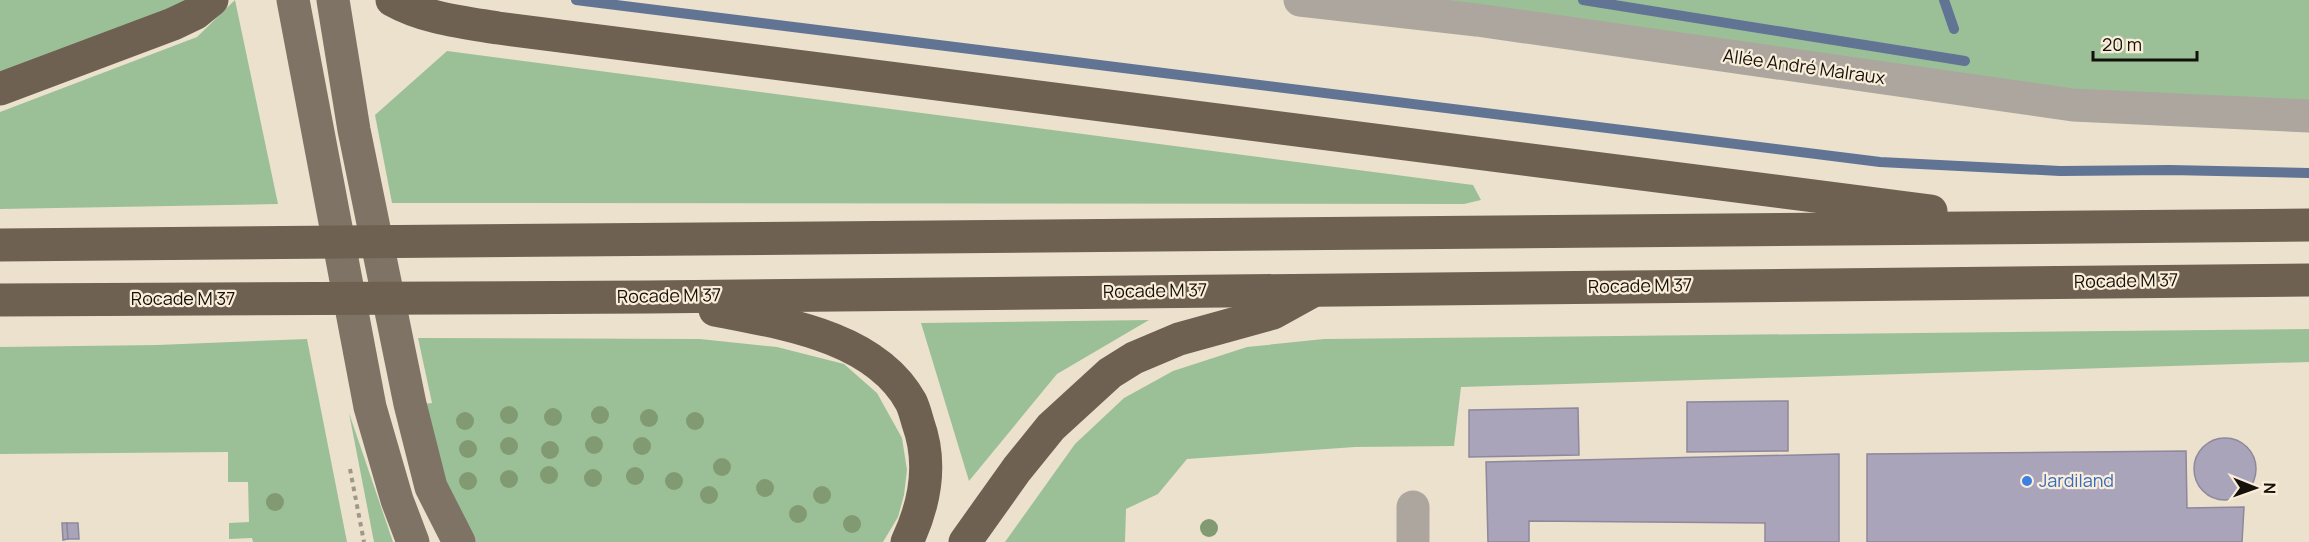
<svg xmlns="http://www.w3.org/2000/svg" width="2309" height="542" font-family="Manrope,sans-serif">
<rect width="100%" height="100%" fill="#ece1cd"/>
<g fill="#9bc098">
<polygon points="0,0 196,0 0,73"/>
<polygon points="235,0 278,204 0,209 0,112 197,37"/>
<polygon points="1300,0 2309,0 2309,116"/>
<polygon points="447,51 1473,185 1481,200 1464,204 392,203 375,115"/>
<polygon points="1149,320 1057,374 969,481 921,323"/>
<polygon points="2309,329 2309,362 1461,387 1454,446 1355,447 1187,459 1158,494 1126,509 1125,542 1005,542 1075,444 1124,398 1173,371 1247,347 1324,339"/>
<polygon points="418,338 700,339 777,347 844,364 877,393 902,438 907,470 904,495 898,517 883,542 475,542 444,486 422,404 432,403"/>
<polygon points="307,339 347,542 253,542 252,538 229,539 229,523 249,522 248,482 228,482 228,452 0,454 0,347 157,345"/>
<polygon points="349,413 393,542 374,542"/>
</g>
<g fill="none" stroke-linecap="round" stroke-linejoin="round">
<g stroke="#617493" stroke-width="10">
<polyline points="576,0 1880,162 2060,171 2170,170 2309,173"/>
<polyline points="1583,0 1965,61"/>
<polyline points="1944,0 1954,29"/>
</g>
</g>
<g fill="#a9a4b9" stroke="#8d889c" stroke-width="1.5">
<polygon points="1788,401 1788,451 1687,452 1687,402"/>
<polygon points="1578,408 1579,455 1469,457 1469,410"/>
<circle cx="2225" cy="469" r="31"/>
<polygon points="2186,451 2187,508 2244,507 2242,542 1867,542 1867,454"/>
<polygon points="1839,454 1839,542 1765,542 1765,523 1529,521 1529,542 1488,542 1486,462"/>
<polygon points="62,523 67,523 68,539 63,540"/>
<polygon points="67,523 78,523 79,539 68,539"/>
</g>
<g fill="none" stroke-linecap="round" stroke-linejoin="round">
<polyline stroke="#9f9787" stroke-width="4" stroke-dasharray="4.5 4.5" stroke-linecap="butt" points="350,469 364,542"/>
<g stroke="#aca69e" stroke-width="33">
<polyline points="1300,0 1477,20 2073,105 2309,116"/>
<polyline points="1413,507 1413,542"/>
</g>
<g stroke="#7e7365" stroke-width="33">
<polyline points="293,0 370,407 397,500 413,542"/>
<polyline points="333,0 354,130 410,404 431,487 459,542"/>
</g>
<g stroke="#6e6151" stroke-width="33">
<path d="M392,0C424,18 461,22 498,28L1931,211"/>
<polyline points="0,89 173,24 196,13 212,0"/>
<polyline points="0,245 2309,225"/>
<polyline points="0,300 648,297 2309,280"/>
<path d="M715,310C781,323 875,336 911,402C914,408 916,416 918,423C933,464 925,504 907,542"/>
<polyline points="965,542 1017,469 1051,427 1110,373 1134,358 1179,339 1273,313 1311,292"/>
</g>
</g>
<g fill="#819a71">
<circle cx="509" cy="415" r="9"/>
<circle cx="600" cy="415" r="9"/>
<circle cx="553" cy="417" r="9"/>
<circle cx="649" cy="418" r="9"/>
<circle cx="465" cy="421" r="9"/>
<circle cx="695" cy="421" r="9"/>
<circle cx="594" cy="445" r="9"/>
<circle cx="509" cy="446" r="9"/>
<circle cx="642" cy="446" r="9"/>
<circle cx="468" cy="449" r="9"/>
<circle cx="550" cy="450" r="9"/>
<circle cx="722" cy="467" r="9"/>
<circle cx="549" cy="475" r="9"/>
<circle cx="635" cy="476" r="9"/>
<circle cx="593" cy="478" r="9"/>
<circle cx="509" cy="479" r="9"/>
<circle cx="468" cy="481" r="9"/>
<circle cx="674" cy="481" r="9"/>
<circle cx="765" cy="488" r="9"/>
<circle cx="709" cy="495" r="9"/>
<circle cx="822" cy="495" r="9"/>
<circle cx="275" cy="502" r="9"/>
<circle cx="798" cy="514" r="9"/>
<circle cx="852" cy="524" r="9"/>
<circle cx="1209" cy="528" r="9"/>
</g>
<circle fill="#3f7fe0" stroke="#faeeda" stroke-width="2" cx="2027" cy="481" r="6"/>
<g text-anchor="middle" stroke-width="4.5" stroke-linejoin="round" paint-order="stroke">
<g font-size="18" fill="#15110a" stroke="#faeeda">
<text transform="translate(1804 67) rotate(8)" y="6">Allée André Malraux</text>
<text transform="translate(2126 281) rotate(-1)" y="6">Rocade M 37</text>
<text transform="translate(1640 286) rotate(-1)" y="6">Rocade M 37</text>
<text transform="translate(1155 291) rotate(-1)" y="6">Rocade M 37</text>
<text transform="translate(669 296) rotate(-1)" y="6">Rocade M 37</text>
<text x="183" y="305">Rocade M 37</text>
</g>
<g font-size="18" fill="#366cbe" stroke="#faeeda" text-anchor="start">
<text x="2039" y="487">Jardiland</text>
</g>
</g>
<g transform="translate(2255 488) rotate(91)" stroke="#faeeda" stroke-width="4.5" paint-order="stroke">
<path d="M0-4.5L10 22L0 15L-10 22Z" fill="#15110a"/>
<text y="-9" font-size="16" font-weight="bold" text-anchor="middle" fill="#15110a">N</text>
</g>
<path d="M2093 51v9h104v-9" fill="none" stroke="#15110a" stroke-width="3"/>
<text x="2102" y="51" font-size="18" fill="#15110a" stroke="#faeeda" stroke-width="4.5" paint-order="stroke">20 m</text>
</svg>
